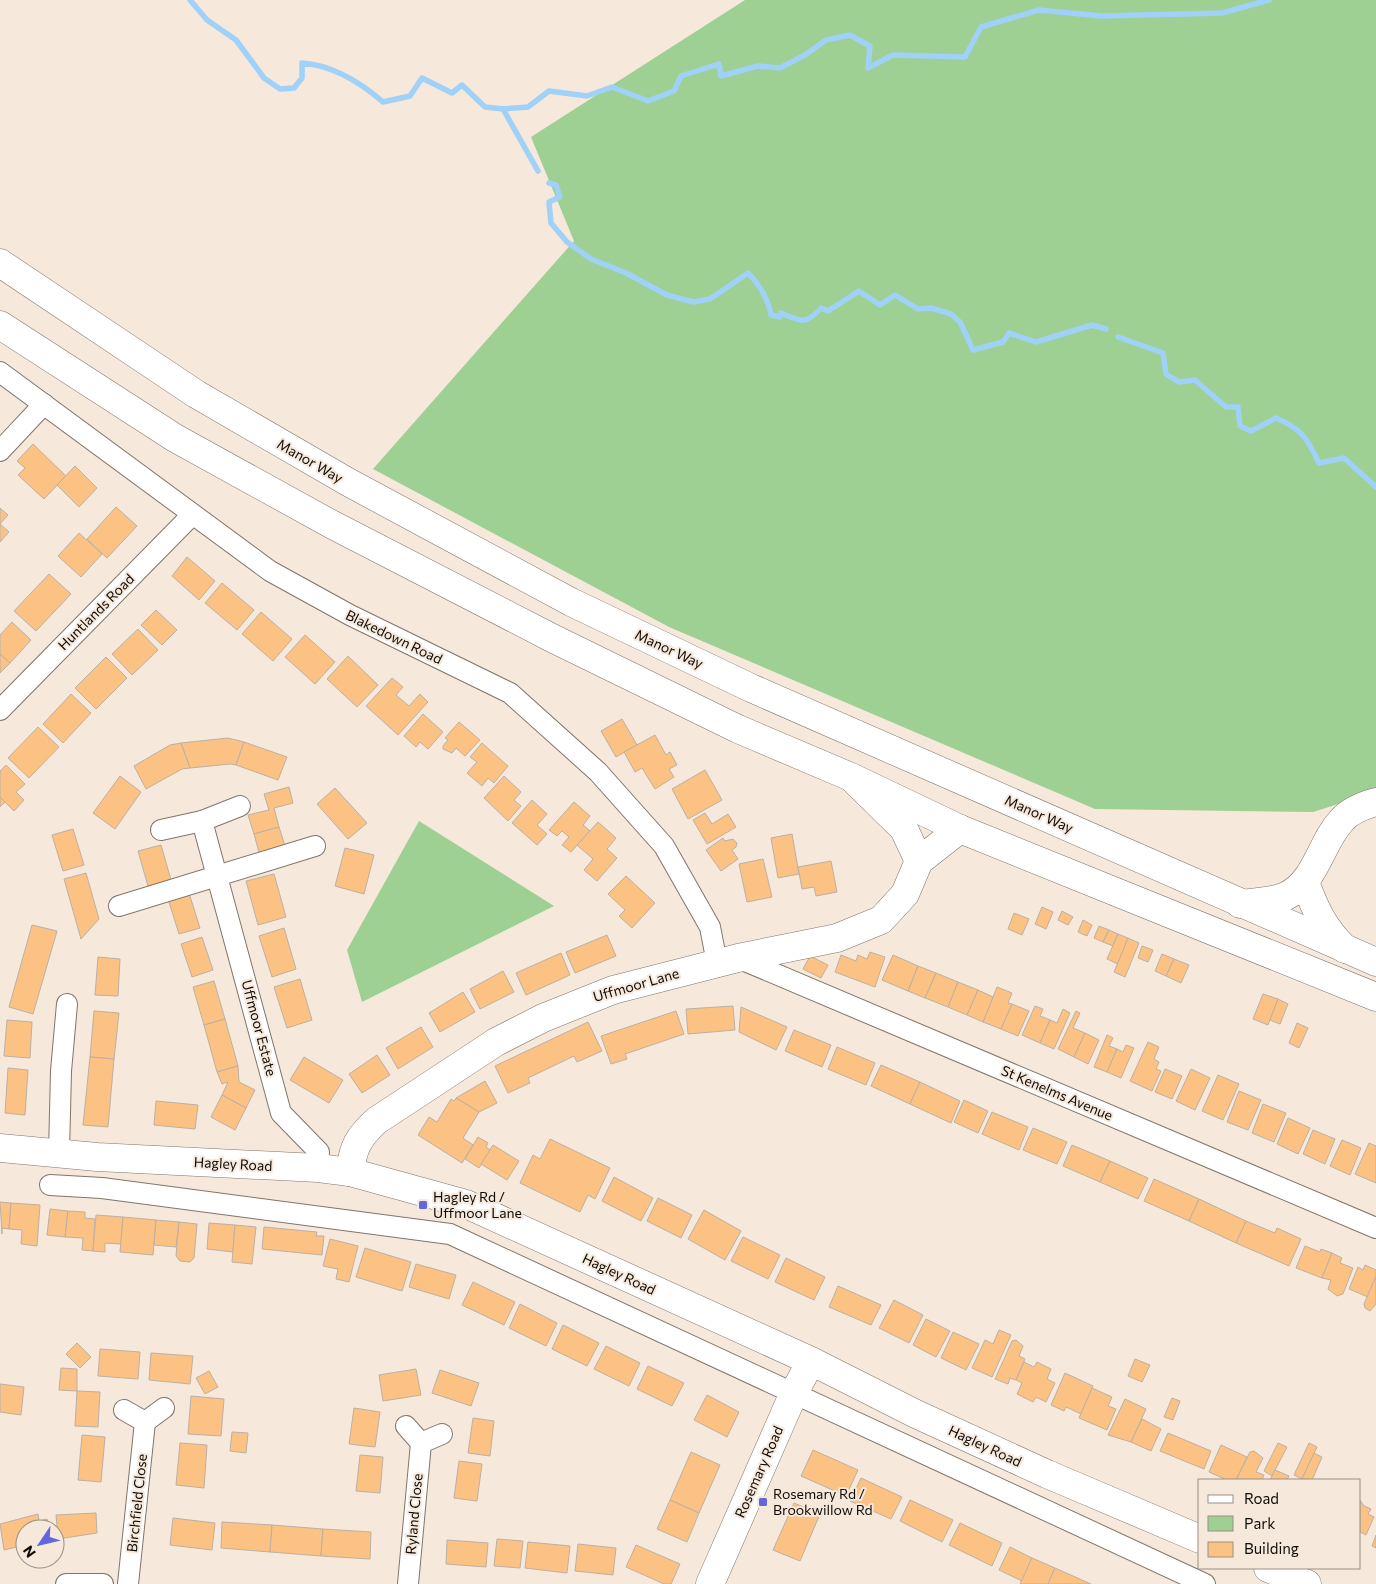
<svg xmlns="http://www.w3.org/2000/svg" width="1376" height="1584" font-family="Commissioner,sans-serif">
<rect width="100%" height="100%" fill="#f6e8db"/>
<g fill="#9ed093">
<polygon points="745,0 1376,0 1376,792 1313,812 1095,809 669,627 373,469 574,241 531,137"/>
<polygon points="419,821 554,906 362,1002 347,950"/>
</g>
<g fill="none" stroke-linecap="round" stroke-linejoin="round">
<g stroke="#9fd1f9" stroke-width="5.5">
<path d="M190,0L207,20L236,40L264,78L280,89L294,88L302,78V63C332,65 361,83 383,102L410,96L422,78L452,93L462,85L485,107L503,109L528,107L549,91L587,96L612,87L648,101L674,91L681,76L719,64L721,76L758,66L780,68L805,55L826,40L850,35L870,46L868,68L893,55L965,57L981,27L1039,10L1102,16L1222,13L1269,0"/>
<polyline points="503,109 538,171"/>
<path d="M549,183L556,185L560,197L549,202L551,223L567,242L591,259L626,273L667,295L693,302L710,299L748,273C760,285 768,298 771,315L780,317L781,313C801,321 805,326 821,308L828,311L859,291L880,305L895,295L918,309L931,308L951,314L960,322L973,350L1003,342L1009,333L1036,342L1092,325L1106,329"/>
<path d="M1118,337L1163,353L1166,374L1179,382L1195,380L1226,407H1238L1240,426L1251,431L1276,418C1302,429 1307,438 1319,463L1344,458L1376,487"/>
</g>
</g>
<g fill="#fbc284" stroke="#bdb0a3">
<polygon points="33,444 66,476 44,499 18,475 25,468 17,461"/>
<polygon points="75,466 97,488 79,507 57,485"/>
<polygon points="116,507 137,526 107,558 87,539"/>
<polygon points="0,508 8,515 0,524"/>
<polygon points="0,524 9,532 0,542"/>
<polygon points="79,533 102,554 81,577 58,556"/>
<polygon points="187,557 215,581 199,600 172,576"/>
<polygon points="49,574 71,594 36,631 14,611"/>
<polygon points="222,583 254,610 237,630 205,603"/>
<polygon points="156,610 177,630 162,645 141,625"/>
<polygon points="261,612 292,639 273,661 242,634"/>
<polygon points="12,622 31,640 10,663 0,654 0,635"/>
<polygon points="138,629 158,650 132,675 112,654"/>
<polygon points="305,635 335,662 315,684 285,657"/>
<polygon points="0,654 10,663 0,673"/>
<polygon points="348,656 378,685 357,707 327,679"/>
<polygon points="106,657 127,678 96,709 75,688"/>
<polygon points="392,678 403,687 396,695 409,706 420,694 428,702 398,735 366,706"/>
<polygon points="71,694 91,713 63,743 43,724"/>
<polygon points="423,714 443,732 428,749 420,742 416,747 404,736"/>
<polygon points="622,719 637,745 616,757 601,731"/>
<polygon points="459,722 480,740 465,756 456,748 452,753 443,749 443,746 448,740 445,738"/>
<polygon points="38,727 59,747 29,778 8,758"/>
<polygon points="655,735 666,755 670,752 677,765 669,769 674,777 655,789 642,768 635,772 624,752"/>
<polygon points="228,738 244,742 236,765 230,764 190,768 181,743"/>
<polygon points="244,742 287,757 278,780 236,765"/>
<polygon points="181,743 190,768 182,769 146,789 134,766 170,745"/>
<polygon points="482,743 508,766 494,783 488,778 482,786 467,773 477,762 470,757"/>
<polygon points="6,765 25,784 16,792 24,800 14,811 0,797 0,771"/>
<polygon points="705,770 722,800 688,819 672,789"/>
<polygon points="120,776 141,792 115,829 93,813"/>
<polygon points="504,776 521,792 514,800 521,806 508,821 484,798"/>
<polygon points="289,787 293,803 274,808 279,827 254,834 248,815 269,810 264,794"/>
<polygon points="335,788 367,823 348,839 317,804"/>
<polygon points="0,797 5,802 0,807"/>
<polygon points="532,800 547,814 537,825 547,834 537,845 512,823"/>
<polygon points="574,802 590,816 583,825 590,831 571,852 562,845 569,837 562,831 557,836 549,830"/>
<polygon points="705,813 712,824 728,814 736,827 707,844 693,820"/>
<polygon points="598,822 616,838 607,849 617,858 597,881 584,870 593,859 577,845"/>
<polygon points="279,827 286,849 260,856 254,834"/>
<polygon points="73,829 84,865 63,871 52,835"/>
<polygon points="792,834 799,874 778,878 771,838"/>
<polygon points="723,838 725,841 733,839 737,843 736,847 732,850 738,859 721,871 706,850"/>
<polygon points="161,845 171,880 148,886 138,851"/>
<polygon points="345,848 374,855 364,894 335,886"/>
<polygon points="763,859 772,897 747,902 739,864"/>
<polygon points="831,861 837,892 816,896 814,887 802,889 798,867"/>
<polygon points="86,873 99,919 81,939 64,879"/>
<polygon points="274,874 286,917 258,925 246,881"/>
<polygon points="626,876 655,903 632,928 619,916 625,910 608,894"/>
<polygon points="189,893 200,928 179,934 168,899"/>
<polygon points="1042,907 1053,912 1046,929 1035,924"/>
<polygon points="1062,911 1073,917 1068,925 1058,920"/>
<polygon points="1014,913 1029,919 1022,935 1008,929"/>
<polygon points="1083,920 1092,925 1087,936 1078,932"/>
<polygon points="32,925 57,931 33,1014 9,1007"/>
<polygon points="1099,926 1109,930 1103,942 1094,938"/>
<polygon points="284,928 296,969 272,977 259,936"/>
<polygon points="1109,930 1118,934 1113,946 1103,942"/>
<polygon points="1118,934 1128,938 1118,964 1107,959"/>
<polygon points="607,935 616,956 575,973 566,952"/>
<polygon points="202,937 213,970 192,977 181,944"/>
<polygon points="1128,938 1139,943 1125,977 1114,972"/>
<polygon points="1142,946 1153,950 1148,962 1138,958"/>
<polygon points="870,952 885,957 875,987 835,972 841,955 856,961 858,955 867,959"/>
<polygon points="561,953 570,975 526,995 516,973"/>
<polygon points="1162,954 1174,959 1166,976 1155,971"/>
<polygon points="893,955 918,966 908,991 882,980"/>
<polygon points="810,956 828,965 821,978 803,969"/>
<polygon points="98,957 120,959 118,996 95,995"/>
<polygon points="1174,959 1189,965 1181,983 1166,976"/>
<polygon points="918,966 936,973 925,998 908,991"/>
<polygon points="503,971 514,992 480,1009 470,989"/>
<polygon points="936,973 958,982 948,1007 925,998"/>
<polygon points="300,979 312,1020 287,1028 274,987"/>
<polygon points="214,981 225,1019 204,1025 193,987"/>
<polygon points="958,982 978,990 967,1015 948,1007"/>
<polygon points="997,987 1012,993 1008,1003 1012,1004 1001,1029 983,1022"/>
<polygon points="978,990 993,997 983,1022 967,1015"/>
<polygon points="463,992 475,1012 440,1032 429,1013"/>
<polygon points="1263,994 1278,999 1268,1025 1253,1019"/>
<polygon points="1278,999 1288,1004 1280,1024 1270,1020"/>
<polygon points="1012,1004 1029,1011 1018,1036 1001,1029"/>
<polygon points="733,1006 735,1030 688,1034 686,1009"/>
<polygon points="1035,1006 1043,1009 1040,1016 1050,1020 1040,1043 1022,1035"/>
<polygon points="741,1007 787,1027 776,1050 739,1032"/>
<polygon points="1063,1009 1070,1013 1054,1049 1040,1043 1050,1020 1057,1023"/>
<polygon points="94,1011 119,1013 114,1059 90,1057"/>
<polygon points="676,1011 684,1034 625,1054 627,1059 611,1064 601,1036"/>
<polygon points="1076,1011 1080,1013 1073,1028 1085,1033 1074,1057 1058,1049"/>
<polygon points="225,1019 238,1066 217,1072 204,1025"/>
<polygon points="7,1020 32,1022 30,1058 4,1056"/>
<polygon points="588,1022 602,1051 577,1062 574,1056 528,1078 530,1083 508,1093 495,1066"/>
<polygon points="1297,1023 1308,1028 1299,1048 1289,1043"/>
<polygon points="421,1027 433,1047 398,1069 386,1048"/>
<polygon points="794,1030 831,1045 822,1067 785,1051"/>
<polygon points="1085,1033 1099,1040 1088,1064 1074,1057"/>
<polygon points="1107,1035 1113,1038 1109,1046 1117,1049 1107,1072 1094,1067"/>
<polygon points="1148,1042 1159,1047 1154,1059 1159,1062 1156,1069 1161,1071 1152,1091 1130,1081"/>
<polygon points="1126,1045 1134,1048 1121,1078 1107,1072 1117,1049 1123,1052"/>
<polygon points="837,1047 875,1063 866,1085 828,1069"/>
<polygon points="377,1055 390,1075 362,1093 349,1074"/>
<polygon points="90,1057 114,1059 108,1127 83,1125"/>
<polygon points="304,1057 343,1080 329,1103 290,1080"/>
<polygon points="881,1065 920,1082 910,1104 871,1086"/>
<polygon points="238,1066 239,1082 255,1090 246,1108 222,1095 228,1082 222,1084 217,1072"/>
<polygon points="8,1068 28,1070 25,1115 5,1113"/>
<polygon points="1165,1069 1182,1076 1172,1099 1155,1092"/>
<polygon points="1191,1069 1210,1078 1195,1110 1176,1101"/>
<polygon points="1218,1075 1239,1084 1223,1120 1202,1111"/>
<polygon points="485,1081 497,1103 479,1112 456,1098"/>
<polygon points="920,1082 960,1101 951,1123 910,1104"/>
<polygon points="1239,1091 1261,1100 1248,1130 1227,1122"/>
<polygon points="222,1095 246,1108 235,1130 211,1117"/>
<polygon points="456,1098 479,1112 463,1138 473,1145 462,1163 418,1135 429,1117 437,1122 451,1099 454,1101"/>
<polygon points="964,1100 988,1111 978,1133 954,1122"/>
<polygon points="156,1101 198,1105 195,1129 154,1125"/>
<polygon points="1263,1104 1286,1113 1274,1142 1252,1133"/>
<polygon points="992,1112 1028,1127 1019,1150 982,1134"/>
<polygon points="1288,1118 1310,1128 1298,1154 1277,1144"/>
<polygon points="1033,1128 1067,1142 1057,1164 1023,1150"/>
<polygon points="1313,1130 1335,1139 1325,1164 1303,1154"/>
<polygon points="478,1137 488,1143 486,1147 490,1150 479,1168 465,1159"/>
<polygon points="550,1139 610,1168 595,1199 588,1195 580,1212 520,1183 533,1155 540,1159"/>
<polygon points="1342,1140 1361,1148 1350,1175 1330,1166"/>
<polygon points="1369,1143 1376,1146 1376,1183 1355,1174"/>
<polygon points="493,1145 519,1161 507,1180 481,1164"/>
<polygon points="1072,1145 1110,1161 1100,1182 1063,1166"/>
<polygon points="1110,1161 1148,1178 1138,1199 1100,1182"/>
<polygon points="614,1177 653,1198 641,1221 602,1201"/>
<polygon points="1154,1179 1199,1199 1189,1221 1144,1201"/>
<polygon points="658,1198 692,1215 681,1238 647,1221"/>
<polygon points="1199,1199 1246,1221 1236,1243 1189,1221"/>
<polygon points="0,1202 11,1203 9,1229 2,1228 2,1234"/>
<polygon points="11,1203 40,1205 37,1246 21,1244 22,1230 9,1229"/>
<polygon points="50,1209 68,1211 65,1237 47,1235"/>
<polygon points="704,1210 741,1231 725,1260 688,1239"/>
<polygon points="68,1211 85,1212 85,1218 95,1219 93,1251 82,1250 83,1238 65,1237"/>
<polygon points="96,1215 123,1217 121,1244 105,1243 105,1252 93,1251"/>
<polygon points="123,1217 156,1220 153,1255 120,1252"/>
<polygon points="156,1220 179,1222 176,1247 154,1245"/>
<polygon points="1246,1221 1275,1233 1277,1228 1301,1239 1289,1266 1236,1243"/>
<polygon points="179,1222 197,1224 194,1258 190,1262 180,1261 176,1256"/>
<polygon points="209,1223 235,1225 233,1252 207,1249"/>
<polygon points="235,1225 256,1227 252,1264 232,1262"/>
<polygon points="264,1227 317,1232 316,1236 324,1236 322,1255 262,1249"/>
<polygon points="743,1237 780,1255 768,1279 731,1261"/>
<polygon points="330,1239 358,1246 349,1282 336,1279 338,1269 323,1266"/>
<polygon points="1305,1246 1320,1252 1321,1249 1332,1253 1322,1278 1296,1268"/>
<polygon points="365,1248 411,1262 402,1291 356,1277"/>
<polygon points="1332,1253 1342,1258 1340,1263 1353,1268 1343,1294 1337,1296 1328,1289 1331,1280 1322,1278"/>
<polygon points="786,1258 825,1277 814,1300 775,1282"/>
<polygon points="416,1264 456,1275 449,1299 409,1287"/>
<polygon points="1365,1265 1376,1270 1376,1276 1368,1297 1349,1289 1358,1267 1363,1270"/>
<polygon points="1376,1276 1376,1304 1370,1311 1365,1308 1364,1304"/>
<polygon points="473,1282 515,1302 504,1325 462,1305"/>
<polygon points="838,1286 881,1305 871,1325 829,1307"/>
<polygon points="894,1300 923,1315 909,1343 879,1328"/>
<polygon points="520,1304 557,1323 546,1346 509,1328"/>
<polygon points="926,1319 950,1331 936,1357 913,1345"/>
<polygon points="563,1325 599,1343 587,1366 552,1349"/>
<polygon points="999,1330 1011,1335 992,1377 972,1368 985,1340 993,1344"/>
<polygon points="953,1332 979,1344 966,1370 941,1358"/>
<polygon points="1016,1340 1023,1346 1019,1356 1025,1359 1016,1380 1010,1378 1008,1384 995,1379 1012,1341"/>
<polygon points="77,1343 91,1357 80,1368 66,1354"/>
<polygon points="606,1346 640,1363 629,1386 594,1369"/>
<polygon points="100,1349 140,1352 138,1379 98,1376"/>
<polygon points="151,1353 193,1356 190,1384 149,1380"/>
<polygon points="1135,1359 1150,1365 1142,1382 1128,1376"/>
<polygon points="1024,1362 1034,1367 1037,1362 1051,1369 1047,1379 1055,1383 1046,1402 1036,1397 1033,1402 1017,1394 1022,1383 1016,1380"/>
<polygon points="648,1366 684,1383 672,1406 637,1389"/>
<polygon points="61,1368 77,1369 77,1391 59,1390"/>
<polygon points="416,1369 421,1395 383,1401 379,1375"/>
<polygon points="440,1370 479,1383 471,1406 432,1393"/>
<polygon points="209,1371 218,1387 205,1394 196,1378"/>
<polygon points="1065,1373 1093,1386 1081,1414 1066,1407 1064,1411 1051,1405"/>
<polygon points="0,1384 24,1387 21,1415 0,1412"/>
<polygon points="1092,1388 1112,1397 1108,1406 1116,1409 1107,1430 1079,1418"/>
<polygon points="77,1391 100,1392 98,1427 75,1426"/>
<polygon points="707,1395 739,1412 727,1437 694,1420"/>
<polygon points="191,1396 224,1399 221,1436 188,1434"/>
<polygon points="1172,1398 1180,1401 1173,1420 1164,1417"/>
<polygon points="1125,1399 1146,1409 1131,1442 1108,1435"/>
<polygon points="354,1408 380,1412 375,1447 349,1444"/>
<polygon points="473,1418 494,1421 490,1456 468,1453"/>
<polygon points="1142,1419 1161,1429 1151,1451 1131,1442"/>
<polygon points="232,1432 248,1433 246,1453 230,1451"/>
<polygon points="1168,1433 1211,1451 1204,1469 1160,1451"/>
<polygon points="82,1435 105,1437 101,1482 78,1480"/>
<polygon points="180,1443 207,1445 204,1488 176,1485"/>
<polygon points="1278,1443 1287,1447 1272,1476 1264,1471"/>
<polygon points="1309,1443 1317,1447 1302,1479 1294,1475"/>
<polygon points="1221,1445 1247,1457 1236,1480 1227,1480 1209,1472"/>
<polygon points="813,1450 858,1470 846,1496 801,1476"/>
<polygon points="1254,1451 1263,1458 1256,1472 1264,1475 1262,1480 1236,1480 1250,1452"/>
<polygon points="691,1452 720,1465 699,1513 670,1500"/>
<polygon points="1314,1453 1322,1457 1312,1480 1306,1480 1302,1479"/>
<polygon points="360,1455 383,1457 380,1493 356,1491"/>
<polygon points="459,1461 482,1464 477,1501 454,1498"/>
<polygon points="1275,1470 1289,1476 1287,1480 1270,1480"/>
<polygon points="861,1478 902,1497 891,1519 850,1501"/>
<polygon points="670,1500 699,1513 687,1542 657,1529"/>
<polygon points="910,1500 953,1520 942,1542 900,1521"/>
<polygon points="1360,1500 1364,1506 1371,1509 1368,1514 1374,1517 1366,1535 1360,1532"/>
<polygon points="794,1503 820,1514 800,1561 773,1550"/>
<polygon points="96,1513 97,1533 58,1539 56,1515"/>
<polygon points="38,1514 39,1521 47,1519 50,1529 25,1529 25,1545 4,1550 0,1524"/>
<polygon points="173,1518 215,1523 212,1550 170,1545"/>
<polygon points="222,1522 272,1525 270,1552 221,1548"/>
<polygon points="960,1523 1002,1543 992,1566 949,1545"/>
<polygon points="272,1525 323,1529 321,1556 270,1552"/>
<polygon points="323,1529 371,1532 370,1559 321,1556"/>
<polygon points="1376,1535 1376,1548 1372,1546"/>
<polygon points="497,1539 523,1541 520,1568 494,1566"/>
<polygon points="447,1540 488,1543 486,1567 446,1564"/>
<polygon points="528,1542 570,1546 567,1573 525,1568"/>
<polygon points="578,1544 616,1548 613,1575 575,1571"/>
<polygon points="636,1545 680,1564 671,1584 664,1584 626,1567"/>
<polygon points="1010,1547 1032,1558 1022,1581 999,1570"/>
<polygon points="1032,1558 1055,1568 1048,1584 1020,1584"/>
<polygon points="1055,1568 1091,1584 1048,1584"/>
</g>
<g fill="none" stroke-linecap="round" stroke-linejoin="round">
<defs>
<g id="street">
<polyline points="0,372 270,571 350,615 510,693 598,772 664,846 710,927 717,963"/>
<polyline points="0,451 44,404"/>
<polyline points="0,710 192,515"/>
<polyline points="202,821 281,1113 319,1152 318,1168"/>
<polyline points="161,830 202,821 240,806"/>
<polyline points="119,906 315,846"/>
<polyline points="738,958 1376,1228"/>
<polyline points="59,1153 61,1071 67,1004"/>
<polyline points="50,1185 102,1188 450,1234 1205,1584"/>
<polyline points="124,1410 145,1422 164,1408"/>
<polyline points="406,1426 421,1443 442,1434"/>
<polyline points="66,1584 103,1584"/>
<polyline points="128,1584 145,1422"/>
<polyline points="408,1584 421,1443"/>
</g>
<g id="secondary">
<polyline points="855,781 904,829 919,861"/>
<path d="M1305,882C1315,909 1324,929 1345,949"/>
<path d="M1240,904C1254,902 1273,902 1286,896C1317,881 1320,843 1342,820C1350,811 1365,805 1376,802"/>
<polyline points="0,1148 97,1157 318,1168 350,1172 466,1204 811,1361 916,1414 1047,1474 1200,1539"/>
<path d="M350,1172C353,1147 358,1138 376,1121L496,1042L543,1018L613,990L738,958L837,938L881,920L905,894L919,861L960,829"/>
<polyline points="1268,1568 1307,1584"/>
<polyline points="710,1584 793,1395 811,1361"/>
</g>
<g id="highway">
<polyline points="0,263 196,394 348,482 571,602 751,688 1376,962"/>
<polyline points="0,325 175,438 331,524 552,638 738,729 851,777 960,829 1376,997"/>
</g>
</defs>
<use href="#street" stroke="#817569" stroke-width="22"/>
<use href="#secondary" stroke="#817569" stroke-width="29"/>
<use href="#highway" stroke="#817569" stroke-width="29"/>
<use href="#street" stroke="#fff" stroke-width="20"/>
<use href="#secondary" stroke="#fff" stroke-width="28"/>
<use href="#highway" stroke="#fff" stroke-width="28"/>
</g>
<g fill="#6466df" stroke="#f6e8db" stroke-width="2">
<rect x="418" y="1200" width="10" height="10" rx="2.5"/>
<rect x="758" y="1497" width="10" height="10" rx="2.5"/>
</g>
<g text-anchor="middle" stroke-width="4" stroke-linejoin="round" paint-order="stroke">
<g font-size="14" fill="#0f0b07" stroke="#f6e8db">
<text transform="translate(310 461) rotate(30)" y="5">Manor Way</text>
<text transform="translate(96 612) rotate(-45)" y="5">Huntlands Road</text>
<text transform="translate(394 637) rotate(26)" y="5">Blakedown Road</text>
<text transform="translate(669 649) rotate(25)" y="5">Manor Way</text>
<text transform="translate(1039 814) rotate(24)" y="5">Manor Way</text>
<text transform="translate(636 985) rotate(-16)" y="5">Uffmoor Lane</text>
<text transform="translate(259 1028) rotate(75)" y="5">Uffmoor Estate</text>
<text transform="translate(1057 1093) rotate(23)" y="5">St Kenelms Avenue</text>
<text transform="translate(233 1164) rotate(3)" y="5">Hagley Road</text>
<text transform="translate(619 1274) rotate(25)" y="5">Hagley Road</text>
<text transform="translate(985 1446) rotate(25)" y="5">Hagley Road</text>
<text transform="translate(759 1472) rotate(-66)" y="5">Rosemary Road</text>
<text transform="translate(137 1503) rotate(-84)" y="5">Birchfield Close</text>
<text transform="translate(414 1514) rotate(-85)" y="5">Ryland Close</text>
</g>
<g font-size="14" fill="#0f0b07" stroke="#f6e8db" text-anchor="start">
<text x="433" y="1202">Hagley Rd /<tspan x="433" dy="16">Uffmoor Lane</tspan></text>
<text x="773" y="1499">Rosemary Rd /<tspan x="773" dy="16">Brookwillow Rd</tspan></text>
</g>
</g>
<rect x="1198" y="1479" width="162" height="90" fill="#f6e8db" stroke="#9a9086"/>
<rect x="1208" y="1495" width="25" height="8" fill="#ffffff" stroke="#9a9086"/>
<text x="1244" y="1504" font-size="15" fill="#0f0b07">Road</text>
<rect x="1208" y="1516" width="25" height="15" fill="#9ed093" stroke="#9a9086"/>
<text x="1244" y="1529" font-size="15" fill="#0f0b07">Park</text>
<rect x="1208" y="1542" width="25" height="15" fill="#fbc284" stroke="#9a9086"/>
<text x="1244" y="1554" font-size="15" fill="#0f0b07">Building</text>
<g transform="translate(40 1544) rotate(235)"><circle r="24" fill="#f6e8db" stroke="#9a9086"/>
<path d="M0-4L9 19L0 12L-9 19Z" fill="#6466df"/>
<text y="-8" font-size="14" font-weight="bold" text-anchor="middle" fill="#0f0b07">N</text>
</g>
</svg>
